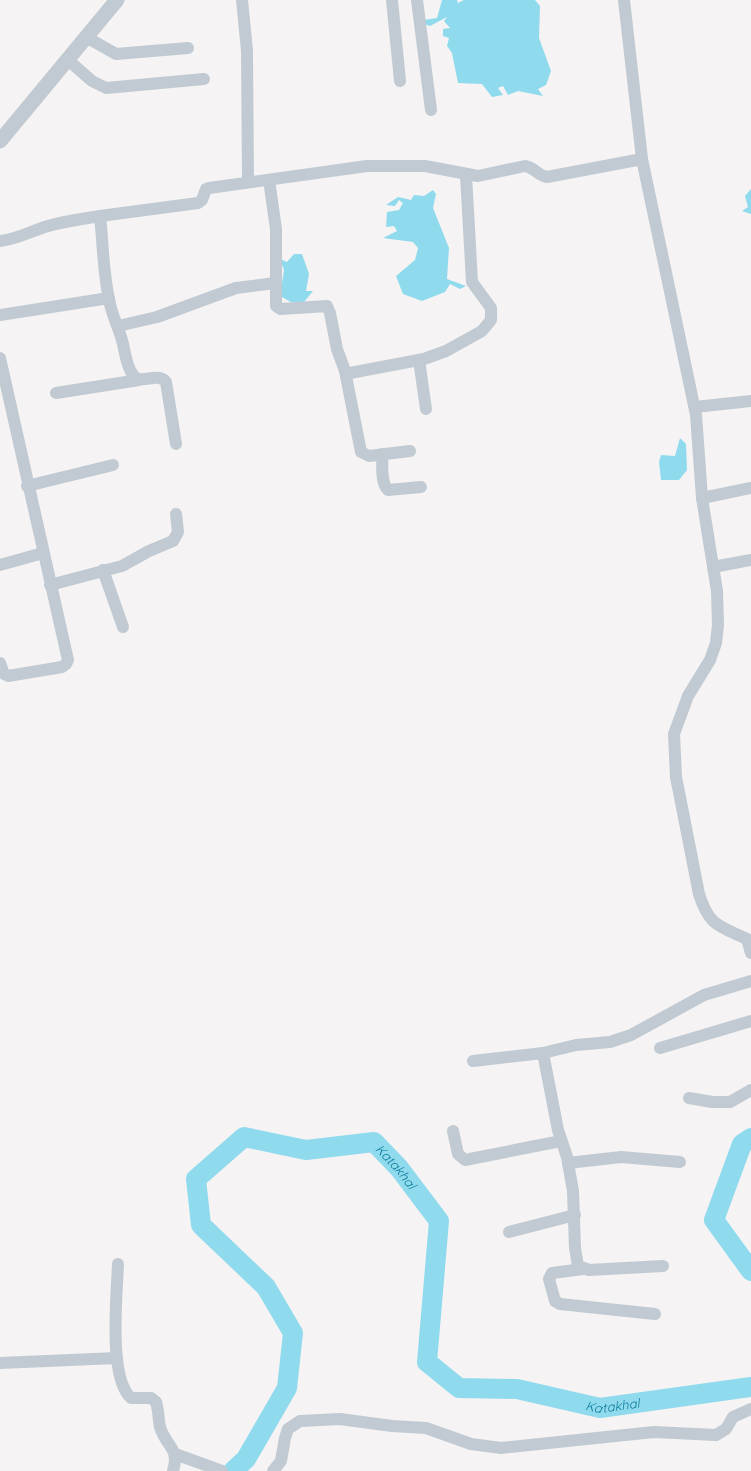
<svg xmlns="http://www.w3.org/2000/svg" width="751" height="1471" font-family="Quicksand,sans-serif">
<rect width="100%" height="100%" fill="#f5f3f3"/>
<g fill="#90daee">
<polygon points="442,0 457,0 458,3 464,0 535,0 540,6 539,38 551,71 546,85 538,89 543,96 518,91 508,95 503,86 498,88 503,95 492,97 482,84 458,83 452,53 447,46 449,38 443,36 443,29 450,28 444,21 447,17 430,26 416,21 437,18"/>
<polygon points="751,189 751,214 742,211 748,207 745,196"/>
<polygon points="433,190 436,194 433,208 449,248 447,279 466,286 460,289 450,284 445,292 422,301 403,294 396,276 415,260 418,248 413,242 383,238 397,231 394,226 386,227 387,212 399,210 403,203 399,200 395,206 386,205 398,197 411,200 414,195 424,196"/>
<polygon points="294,254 302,254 309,274 306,291 313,291 304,302 291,302 280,296 284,270 280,259 287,262"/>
<polygon points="680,438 686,444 687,470 679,480 661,480 659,462 661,455 675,456"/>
</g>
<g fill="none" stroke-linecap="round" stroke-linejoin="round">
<g stroke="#90daee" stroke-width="20">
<polyline points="751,1138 742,1144 714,1220 751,1271"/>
<path id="s1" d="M233,1471L246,1459L287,1388L293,1333L266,1287L201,1225L196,1179L244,1137L306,1150L374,1142L399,1168L439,1221L427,1362L459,1388L517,1389L600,1408L751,1387"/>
</g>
<g stroke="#c1cad2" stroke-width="12">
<polyline points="242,0 247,51 248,181"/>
<polyline points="392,0 400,81"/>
<polyline points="417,0 431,110"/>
<path d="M624,0L642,159L696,415L702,498L717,591L718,625L716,643L710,660L688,696L674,734L676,777L699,894C709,926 719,926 747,939L751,953"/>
<polyline points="86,37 116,54 188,48"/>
<polyline points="68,60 92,81 106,88 204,79"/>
<polyline points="269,180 276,229 276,306 281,309 327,306 330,313 337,349 345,371 350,373 424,359 446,351 482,331 491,320 491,308 472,282 466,175"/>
<path d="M100,216L198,203L202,200L206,189L209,188L367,166H425L478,176L525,166C534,167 537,175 547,177L642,159"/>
<path d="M0,241C18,239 31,231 48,226C65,221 83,219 100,216C103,243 103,272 109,299C111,313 118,326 122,340C125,351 126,366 133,375C141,386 157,371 166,382L176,444"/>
<polyline points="0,315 109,298"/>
<polyline points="118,326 157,317 236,288 275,283"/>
<polyline points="0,358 68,660 66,664 62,667 8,676 4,674 0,663"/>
<polyline points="419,360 426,409"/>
<polyline points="345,371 361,452 369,456 410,451"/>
<polyline points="56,393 139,380"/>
<polyline points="695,407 751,401"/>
<path d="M382,454C383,465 380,482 388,490L421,487"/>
<polyline points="27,486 113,465"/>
<polyline points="702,498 751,488"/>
<polyline points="0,565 43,553"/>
<polyline points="713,567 751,560"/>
<polyline points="103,570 123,627"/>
<polyline points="50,585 122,566 149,551 173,541 178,532 176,514"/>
<polyline points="660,1048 751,1021"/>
<polyline points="543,1053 558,1130 567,1157 573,1191 575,1248 578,1266 589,1270 663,1266"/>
<polyline points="473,1061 543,1053 576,1045 610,1042 631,1035 704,995 751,981"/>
<polyline points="689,1098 712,1102 730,1102 751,1090"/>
<polyline points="453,1131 458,1154 465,1160 561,1141"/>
<polyline points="568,1163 621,1157 680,1162"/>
<polyline points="509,1232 575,1215"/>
<path d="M118,1264C117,1294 108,1378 131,1398H151L156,1402C159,1411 158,1419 160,1427C166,1447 180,1447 173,1471"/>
<polyline points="583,1269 552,1273 549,1279 555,1301 560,1304 655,1314"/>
<polyline points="0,1363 117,1358"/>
<polyline points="175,1454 222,1471"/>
<polyline points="273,1471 281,1461 285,1438 288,1429 300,1421 340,1419 392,1426 426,1428 471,1444 501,1448 654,1432 716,1435 726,1429 733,1417 751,1409"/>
</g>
<polyline stroke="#c1cad2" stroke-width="15" points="0,141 117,0"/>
</g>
<g text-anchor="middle" stroke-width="3" stroke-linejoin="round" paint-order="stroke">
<g font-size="13" font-style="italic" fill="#0c7c9b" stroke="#fff">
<text dy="5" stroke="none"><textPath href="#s1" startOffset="573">Katakhal</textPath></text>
<text dy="5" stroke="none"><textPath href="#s1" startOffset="981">Katakhal</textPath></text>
</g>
</g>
</svg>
